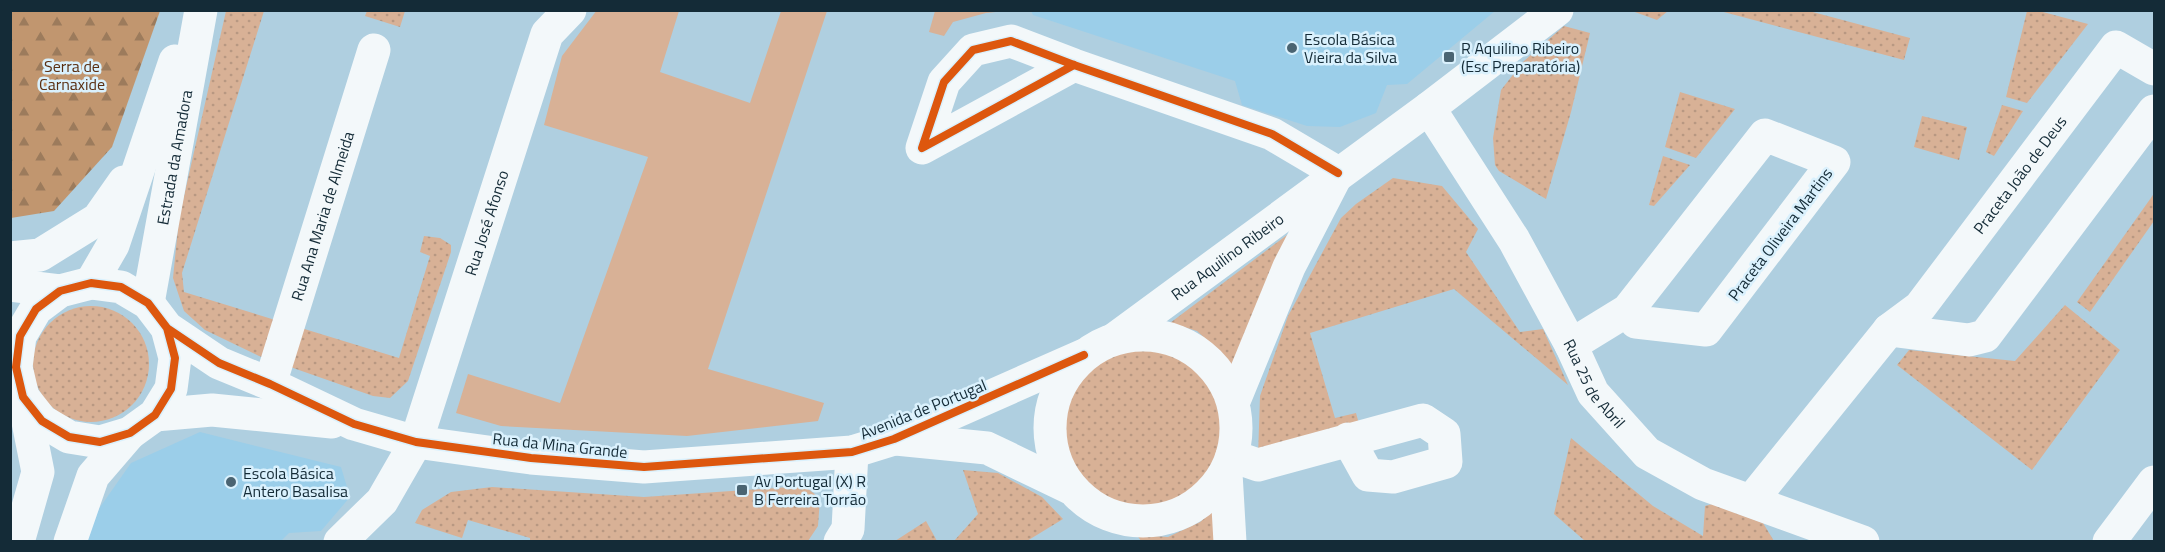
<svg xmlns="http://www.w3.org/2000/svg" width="2165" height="552" font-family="'Titillium Web',sans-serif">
<defs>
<pattern id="grass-dots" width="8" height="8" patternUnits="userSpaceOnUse" patternTransform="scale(1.5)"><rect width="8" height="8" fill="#d8b196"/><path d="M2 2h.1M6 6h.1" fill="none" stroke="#b89882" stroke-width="1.8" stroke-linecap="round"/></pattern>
<pattern id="forest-firs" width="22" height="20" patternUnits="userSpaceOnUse" patternTransform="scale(1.5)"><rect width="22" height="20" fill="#c1966f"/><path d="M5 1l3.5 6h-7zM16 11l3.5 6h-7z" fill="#9c7b5c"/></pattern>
</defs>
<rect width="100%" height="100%" fill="#afcfe0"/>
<g fill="#9bcee9">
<polygon points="1031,11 1031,10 1495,11 1407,84 1387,85 1376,113 1340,127 1307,126 1242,105 1235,81 1033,15"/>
<polygon points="200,432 341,467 350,497 321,531 289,533 281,541 87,542 96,513 131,463"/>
</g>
<g fill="url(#grass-dots)">
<polygon points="226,11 264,11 182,273 184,292 399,358 430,256 420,252 424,236 440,238 451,245 451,252 408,381 390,398 373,396 259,356 205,330 184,311 173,278 179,218"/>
<polygon points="367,11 367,10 405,11 400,27 365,16"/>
<polygon points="1632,11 1668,11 1657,20"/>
<polygon points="1720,11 1809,11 1910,38 1904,60"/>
<polygon points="2027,11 2039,11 2088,24 2027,103 2006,97"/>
<polygon points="1564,26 1590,33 1571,112 1546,199 1499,171 1495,165 1493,138 1501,90 1523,62"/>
<polygon points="1680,92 1735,109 1696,158 1665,147"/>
<polygon points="2002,105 2023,111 1994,156 1986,152"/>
<polygon points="1922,116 1967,127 1959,160 1914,147"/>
<polygon points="1663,156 1690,165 1654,206 1649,205"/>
<polygon points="1393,178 1442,186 1478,229 1466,252 1520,332 1543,329 1568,385 1454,289 1310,333 1335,418 1356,413 1361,431 1258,457 1260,396 1288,316 1341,218 1356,204"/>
<polygon points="2153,195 2154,196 2154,221 2090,312 2077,302"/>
<polygon points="1299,226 1234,370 1223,355 1197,331 1170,323"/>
<polygon points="2065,305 2120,350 2032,470 1897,365 1909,350 2015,361"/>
<circle cx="91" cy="364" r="58"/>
<circle cx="1145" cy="426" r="80"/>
<polygon points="1571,438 1653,506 1703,536 1705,506 1712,504 1763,523 1774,541 1585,541 1554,514"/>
<polygon points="963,470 998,473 1042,497 1063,519 1027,541 954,541 978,514"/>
<polygon points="804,486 820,498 818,526 808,541 530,542 530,538 468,520 462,538 415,523 422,510 451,492 492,487 644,497"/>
<polygon points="1212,511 1216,541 1141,541 1137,535 1168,537 1200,522"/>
<polygon points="926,521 937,541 895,541"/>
</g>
<polygon fill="url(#forest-firs)" points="11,10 160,11 112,147 54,211 11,218"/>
<g fill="#d8b196">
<polygon points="597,10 679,11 660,72 750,103 781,11 827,11 708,369 824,403 818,421 687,436 501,426 456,413 468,374 560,403 648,157 544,125 562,56"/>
<polygon points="935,11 935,10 1005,11 986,13 953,22 944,36 929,32"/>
</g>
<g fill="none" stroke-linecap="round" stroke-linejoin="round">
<g stroke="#f3f8fa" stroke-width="33">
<polyline points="1074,65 922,148 944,82 973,50 1011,41 1074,65 1272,134 1338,173"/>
<path id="s1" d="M1429,108L1514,240L1571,345L1593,393L1647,453L1703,484L1863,542"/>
<polyline points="1889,330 1969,340 1985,336 2154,111"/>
<path id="s2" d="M1116,338L1429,108L1557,10"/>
<polyline points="1571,345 1628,310 1765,135 1834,162 1706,330 1636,322 1628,310"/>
<path id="s3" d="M270,384L374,50"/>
<polyline points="1234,401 1289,267 1334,180"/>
<polyline points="1232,456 1258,465 1423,420 1444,434 1446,462 1393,477 1368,475 1348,439"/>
<path id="s4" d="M1751,501L1889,330L1920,307L2116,47L2154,69"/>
<polyline points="18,542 38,472 23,397"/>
<polyline points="70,542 93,476 130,433"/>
<path id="s5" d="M340,542L382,501L416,442L547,34L570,10"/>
<polyline points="840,542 848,529 852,452"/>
<polyline points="2109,542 2154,482"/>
</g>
<g stroke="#f3f8fa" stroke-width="33">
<polyline points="10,258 40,255 98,219 124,182"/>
<polyline points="91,283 113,245 175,61"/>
<polyline points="10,285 60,291"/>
<path id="s6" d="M148,303L201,10"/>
<polyline points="167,328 175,358 171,389 155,415 130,433 100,442 69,437 42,421 23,397 16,367 20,336 36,309 60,291 91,283 121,287 148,303 167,328 219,363 270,384 354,424 416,442 531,458 644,467 852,452 894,439 1084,355"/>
<circle cx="1143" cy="428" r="93"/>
<polyline points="155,415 212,410 332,422"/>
<polyline points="896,439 987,448 1070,488"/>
<polyline points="1226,473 1230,542"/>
</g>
<defs>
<g id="cycleway">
<polyline points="1074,65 922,148 944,82 973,50 1011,41 1074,65 1272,134 1338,173"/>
<polyline points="167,328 175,358 171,389 155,415 130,433 100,442 69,437 42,421 23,397 16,367 20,336 36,309 60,291 91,283 121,287 148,303 167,328 219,363 270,384 354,424 416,442 531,458 644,467 852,452 894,439 1084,355"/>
</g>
</defs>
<use href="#cycleway" stroke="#daf1fd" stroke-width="11"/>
<use href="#cycleway" stroke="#dd570e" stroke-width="8"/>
</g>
<g fill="#4a6472" stroke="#daf1fd" stroke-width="2">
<circle cx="1292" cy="48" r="6"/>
<rect x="1443" y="51" width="12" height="12" rx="3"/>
<circle cx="231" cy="482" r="6"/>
<rect x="736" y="484" width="12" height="12" rx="3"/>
</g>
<g text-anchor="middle" stroke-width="5" stroke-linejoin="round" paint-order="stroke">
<g font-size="16" fill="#142b37" stroke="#daf1fd" text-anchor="start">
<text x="1304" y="45">Escola Básica<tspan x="1304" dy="18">Vieira da Silva</tspan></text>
<text x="1461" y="54">R Aquilino Ribeiro<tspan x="1461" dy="18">(Esc Preparatória)</tspan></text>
<text x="243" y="479">Escola Básica<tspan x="243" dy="18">Antero Basalisa</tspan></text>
<text x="754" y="487">Av Portugal (X) R<tspan x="754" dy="18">B Ferreira Torrão</tspan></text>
</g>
<g font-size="16" fill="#5a2f12" stroke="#daf1fd">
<text x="72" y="72">Serra de<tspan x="72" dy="18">Carnaxide</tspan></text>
</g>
<g font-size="16" fill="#142b37" stroke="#daf1fd">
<text dy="6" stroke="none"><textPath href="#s6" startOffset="148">Estrada da Amadora</textPath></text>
<text dy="6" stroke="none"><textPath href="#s4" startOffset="424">Praceta João de Deus</textPath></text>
<text dy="6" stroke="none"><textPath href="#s3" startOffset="176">Rua Ana Maria de Almeida</textPath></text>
<text dy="6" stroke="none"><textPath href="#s5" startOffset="357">Rua José Afonso</textPath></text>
<text transform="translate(1780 234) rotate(-53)" y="6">Praceta Oliveira Martins</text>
<text dy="6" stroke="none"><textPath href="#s2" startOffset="138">Rua Aquilino Ribeiro</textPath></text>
<text dy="6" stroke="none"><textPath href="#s1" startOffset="322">Rua 25 de Abril</textPath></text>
<text transform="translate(923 409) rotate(-22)" y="6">Avenida de Portugal</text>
<text transform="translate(560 445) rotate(6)" y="6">Rua da Mina Grande</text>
</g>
</g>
<rect width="2165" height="552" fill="none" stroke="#142b37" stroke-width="24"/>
</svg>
